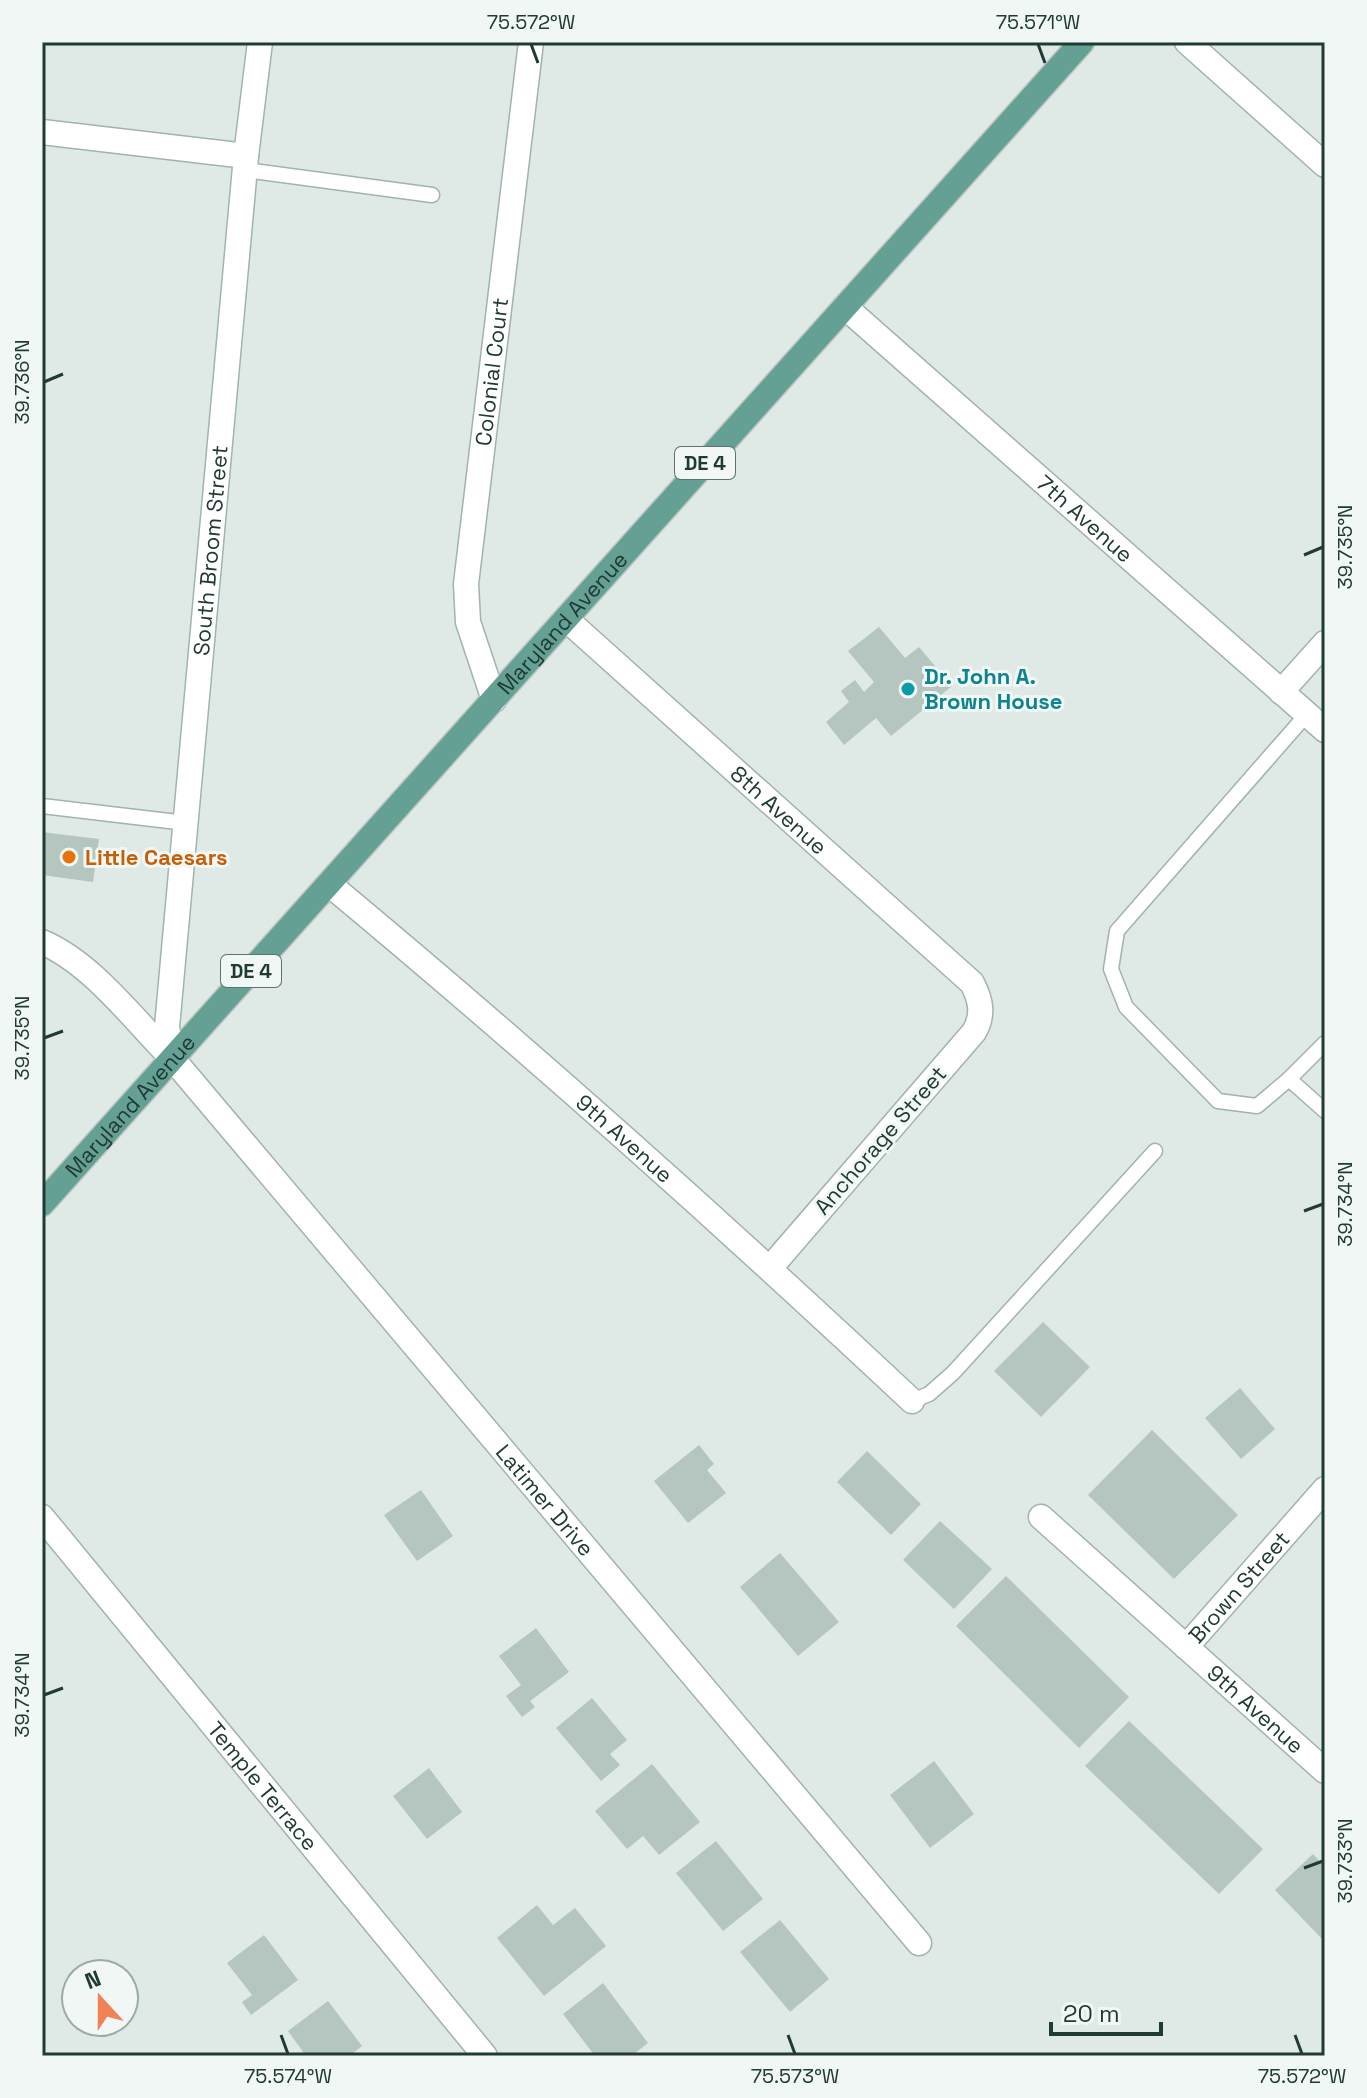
<svg xmlns="http://www.w3.org/2000/svg" width="1367" height="2098" font-family="'Space Grotesk',sans-serif">
<rect width="100%" height="100%" fill="#dfeae6"/>
<g fill="#b5c5bf">
<polygon points="879,627 905,658 919,647 952,686 891,736 876,718 844,745 826,722 849,702 841,691 855,680 864,692 874,682 848,651"/>
<polygon points="42,832 99,839 93,882 42,875"/>
<polygon points="1043,1322 1090,1367 1041,1417 994,1371"/>
<polygon points="1240,1388 1275,1429 1241,1459 1205,1418"/>
<polygon points="1152,1430 1238,1515 1174,1579 1088,1495"/>
<polygon points="699,1445 714,1464 707,1470 726,1493 688,1523 654,1481"/>
<polygon points="867,1451 921,1504 891,1535 837,1482"/>
<polygon points="421,1490 453,1536 417,1561 384,1515"/>
<polygon points="940,1521 992,1569 954,1609 903,1560"/>
<polygon points="780,1553 839,1622 798,1656 740,1587"/>
<polygon points="1006,1576 1129,1697 1079,1748 956,1626"/>
<polygon points="536,1628 569,1672 530,1701 535,1707 522,1717 506,1696 521,1685 499,1656"/>
<polygon points="592,1698 627,1740 610,1754 620,1765 601,1781 556,1728"/>
<polygon points="1129,1721 1263,1849 1219,1894 1085,1766"/>
<polygon points="934,1761 974,1814 930,1848 890,1795"/>
<polygon points="652,1764 700,1822 659,1855 643,1836 627,1849 595,1811"/>
<polygon points="429,1768 462,1812 427,1839 393,1796"/>
<polygon points="716,1841 763,1899 723,1931 676,1873"/>
<polygon points="1313,1854 1325,1867 1325,1938 1323,1940 1275,1890"/>
<polygon points="537,1905 553,1925 575,1908 606,1946 544,1996 497,1938"/>
<polygon points="780,1920 829,1979 790,2012 740,1952"/>
<polygon points="264,1935 298,1980 251,2015 242,2002 252,1995 227,1963"/>
<polygon points="603,1983 648,2043 631,2056 595,2056 563,2014"/>
<polygon points="328,2001 362,2046 349,2056 306,2056 288,2031"/>
</g>
<g fill="none" stroke-linecap="round" stroke-linejoin="round">
<defs>
<g id="lane">
<polyline points="246,170 432,195"/>
<polyline points="1307,714 1117,931 1111,969 1126,1007 1218,1101 1257,1106 1289,1079 1325,1043"/>
<polyline points="42,806 186,823"/>
<polyline points="1289,1079 1325,1111"/>
<polyline points="912,1401 929,1394 953,1373 1155,1151"/>
</g>
<g id="street">
<polyline points="1187,42 1325,165"/>
<polyline points="42,132 246,156"/>
<path id="s1" d="M845,307L1325,730"/>
<path id="s2" d="M566,619L972,983C981,1000 984,1015 974,1032L770,1268"/>
<polyline points="1281,692 1325,643"/>
<path id="s3" d="M494,700L468,622L466,584L531,42"/>
<path id="s4" d="M329,884C529,1050 722,1223 912,1401"/>
<path id="s5" d="M42,942C92,963 134,1020 172,1058L919,1943"/>
<path id="s6" d="M42,1517L485,2056"/>
<path id="s7" d="M1041,1517L1325,1771"/>
<path id="s8" d="M1186,1647L1325,1489"/>
</g>
<g id="secondary">
<path id="s9" d="M172,1058L167,1027L246,156L260,42"/>
</g>
<g id="primary">
<path id="s10" d="M42,1204L1082,42"/>
</g>
</defs>
<use href="#lane" stroke="#a2b2ad" stroke-width="17"/>
<use href="#street" stroke="#a2b2ad" stroke-width="27"/>
<use href="#secondary" stroke="#9eb6ae" stroke-width="27"/>
<use href="#primary" stroke="#bcc4c2" stroke-width="27"/>
<use href="#lane" stroke="#fff" stroke-width="14"/>
<use href="#street" stroke="#fff" stroke-width="24"/>
<use href="#secondary" stroke="#fff" stroke-width="24"/>
<use href="#primary" stroke="#64a093" stroke-width="24"/>
</g>
<path fill="none" stroke="#203a34" stroke-width="3" d="M531,44L538,63M1038,44L1045,63M44,382L63,374M1304,555L1323,547M44,1038L63,1031M1304,1211L1323,1204M44,1695L63,1688M1304,1868L1323,1861M281,2035L288,2054M788,2035L795,2054M1295,2035L1302,2054"/>
<circle fill="#0f9aa8" stroke="#f0f7f4" stroke-width="3" cx="908" cy="689" r="8"/>
<circle fill="#e8710a" stroke="#f0f7f4" stroke-width="3" cx="69" cy="857" r="8"/>
<g text-anchor="middle" stroke-width="6" stroke-linejoin="round" paint-order="stroke">
<g fill="#f0f7f4" stroke="#5e736e" stroke-width="2">
<rect x="675" y="447" width="60" height="32" rx="6"/>
<rect x="221" y="955" width="60" height="32" rx="6"/>
</g>
<g font-size="20" font-weight="bold" fill="#203a34">
<text x="705" y="470">DE 4</text>
<text x="251" y="978">DE 4</text>
</g>
<g font-size="22" fill="#203a34" stroke="#f0f7f4">
<text dy="8" stroke="none"><textPath href="#s3" startOffset="334">Colonial Court</textPath></text>
<text dy="8" stroke="none"><textPath href="#s1" startOffset="320">7th Avenue</textPath></text>
<text dy="8" stroke="none"><textPath href="#s9" startOffset="510">South Broom Street</textPath></text>
<text dy="8" stroke="none"><textPath href="#s10" startOffset="780">Maryland Avenue</textPath></text>
<text dy="8" stroke="none"><textPath href="#s2" startOffset="286">8th Avenue</textPath></text>
<text dy="8" stroke="none"><textPath href="#s10" startOffset="132">Maryland Avenue</textPath></text>
<text dy="8" stroke="none"><textPath href="#s4" startOffset="390">9th Avenue</textPath></text>
<text transform="translate(880 1140) rotate(-49)" y="8">Anchorage Street</text>
<text dy="8" stroke="none"><textPath href="#s5" startOffset="754">Latimer Drive</textPath></text>
<text dy="8" stroke="none"><textPath href="#s8" startOffset="80">Brown Street</textPath></text>
<text dy="8" stroke="none"><textPath href="#s7" startOffset="288">9th Avenue</textPath></text>
<text dy="8" stroke="none"><textPath href="#s6" startOffset="348">Temple Terrace</textPath></text>
</g>
<g font-size="22" font-weight="bold" fill="#0d838f" stroke="#f0f7f4" text-anchor="start">
<text x="924" y="684">Dr. John A.<tspan x="924" dy="25">Brown House</tspan></text>
</g>
<g font-size="22" font-weight="bold" fill="#c56008" stroke="#f0f7f4" text-anchor="start">
<text x="85" y="865">Little Caesars</text>
</g>
</g>
<rect width="1367" height="2098" fill="none" stroke="#f0f7f4" stroke-width="88"/>
<g transform="translate(100 1998) rotate(339)"><circle r="38" fill="#f0f7f4" stroke="#9daba7" stroke-width="2"/>
<path d="M0-6L14 30L0 20L-14 30Z" fill="#f18257"/>
<text y="-12" font-size="22" font-weight="bold" text-anchor="middle" fill="#203a34">N</text>
</g>
<path d="M1051 2022v12h110v-12" fill="none" stroke="#203a34" stroke-width="4"/>
<text x="1063" y="2022" font-size="24" fill="#203a34" stroke="#f0f7f4" stroke-width="6" paint-order="stroke">20 m</text>
<rect x="44" y="44" width="1279" height="2010" fill="none" stroke="#203a34" stroke-width="3"/>
<g font-size="20" text-anchor="middle" fill="#203a34">
<text x="531" y="29">75.572°W</text>
<text x="1038" y="29">75.571°W</text>
<text transform="translate(22 382) rotate(-90)" y="7">39.736°N</text>
<text transform="translate(1345 547) rotate(-90)" y="7">39.735°N</text>
<text transform="translate(22 1038) rotate(-90)" y="7">39.735°N</text>
<text transform="translate(1345 1204) rotate(-90)" y="7">39.734°N</text>
<text transform="translate(22 1695) rotate(-90)" y="7">39.734°N</text>
<text transform="translate(1345 1861) rotate(-90)" y="7">39.733°N</text>
<text x="288" y="2083">75.574°W</text>
<text x="795" y="2083">75.573°W</text>
<text x="1302" y="2083">75.572°W</text>
</g>
</svg>
